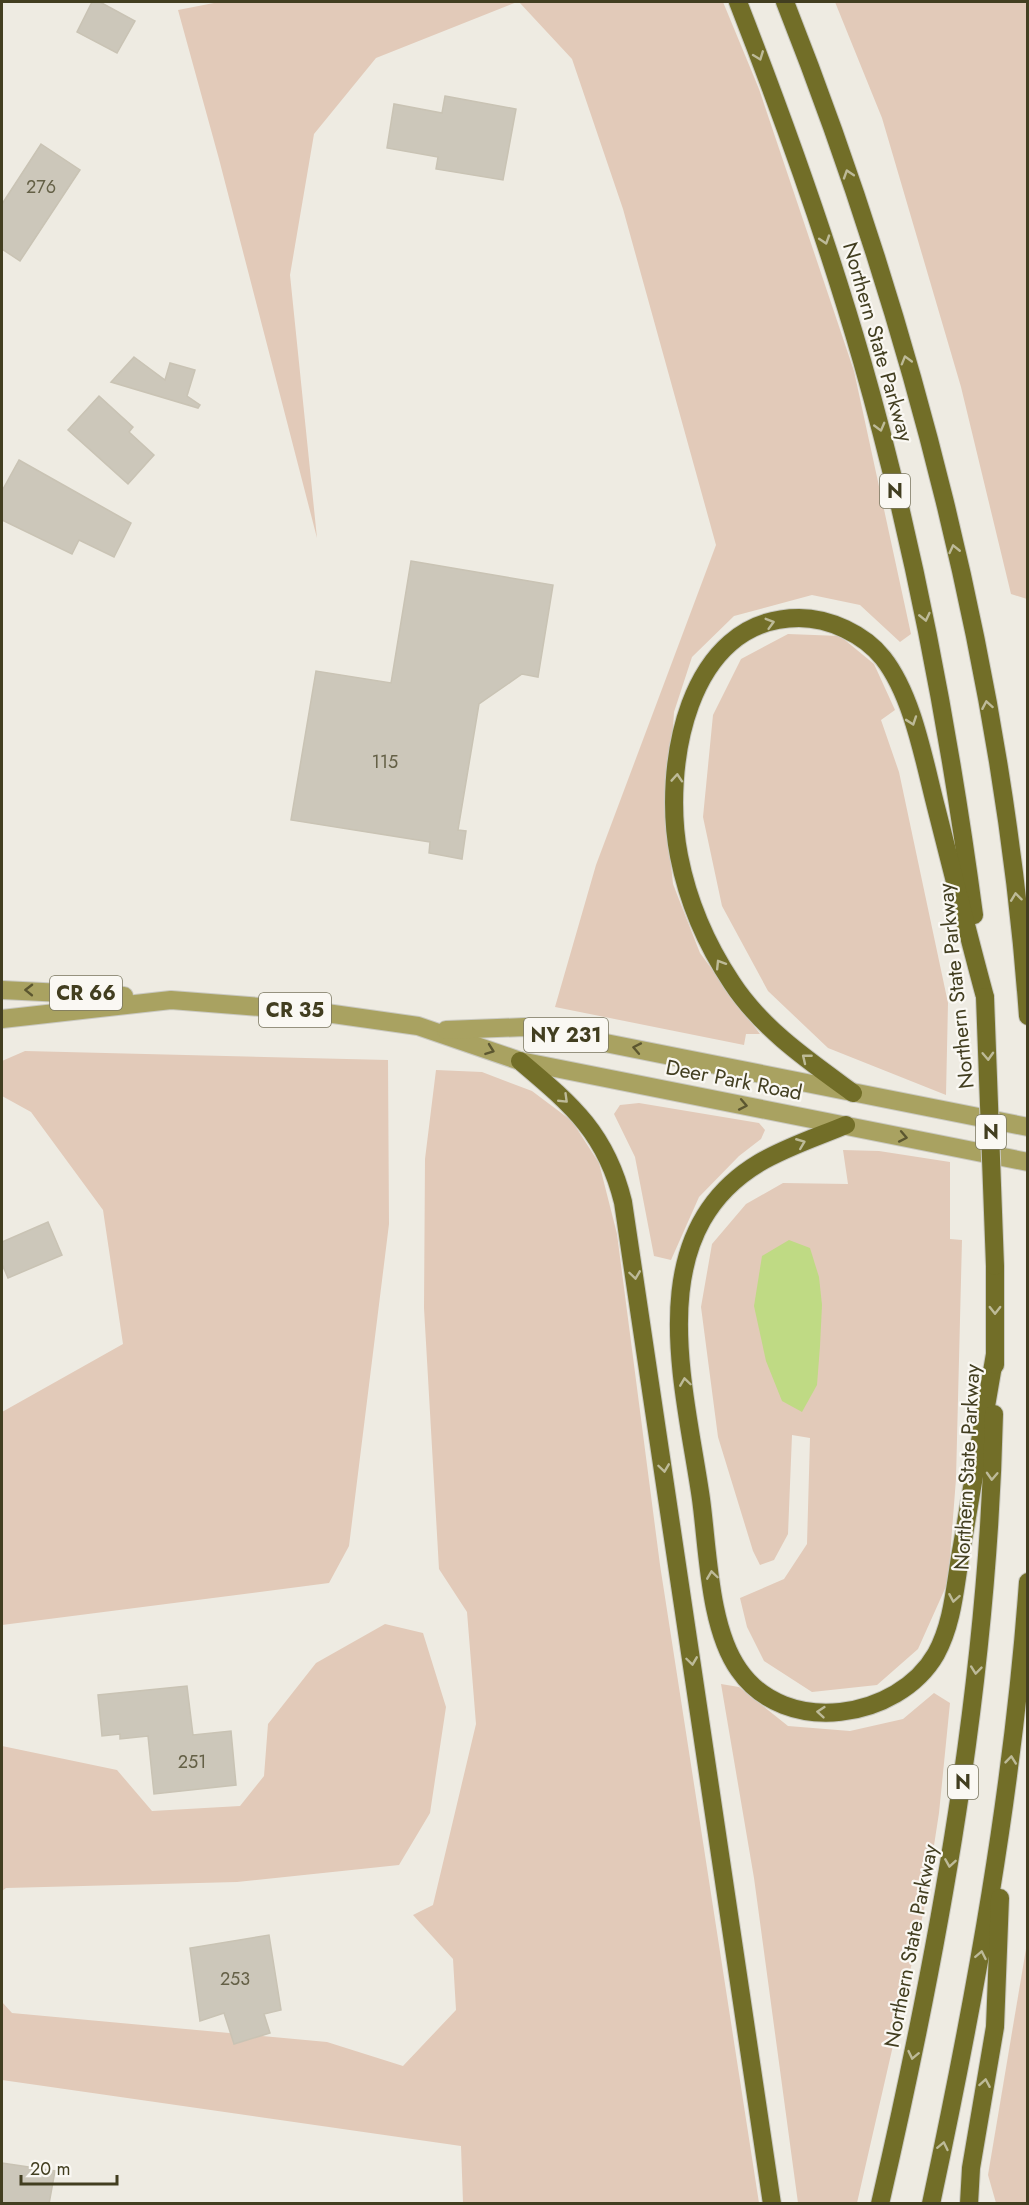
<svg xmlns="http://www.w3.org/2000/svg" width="1029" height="2205" font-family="Jost,sans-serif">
<rect width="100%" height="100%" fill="#eeebe2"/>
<g fill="#e2cab9">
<polygon points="219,2 517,2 376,58 314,134 290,275 317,538 219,159 178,10"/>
<polygon points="519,2 723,2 759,89 854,371 911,634 900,642 860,605 812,595 734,616 692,657 674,712 667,826 673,884 700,953 760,1034 746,1034 744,1045 555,1007 596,865 716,545 623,209 572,59"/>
<polygon points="835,2 1027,2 1027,599 1011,594 961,387 882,118"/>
<polygon points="788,634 840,636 874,664 895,710 881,720 899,772 948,1003 946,1095 828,1048 768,991 722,906 703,817 713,715 741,659"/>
<polygon points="25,1051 388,1060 389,1224 349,1546 329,1583 2,1625 2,1412 123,1344 103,1210 31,1112 2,1096 2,1061"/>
<polygon points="436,1070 482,1072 532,1091 572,1121 599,1163 617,1234 660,1565 759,2203 463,2203 461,2146 2,2080 2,2002 12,2013 327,2042 403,2066 456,2010 453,1959 413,1915 433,1905 476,1724 467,1612 439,1569 424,1308 425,1159"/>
<polygon points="639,1103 759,1123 765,1130 761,1139 739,1156 699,1197 671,1260 654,1256 635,1157 614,1114 620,1105"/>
<polygon points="843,1150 879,1151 950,1162 950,1239 962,1240 956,1479 948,1582 918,1649 877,1685 812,1692 764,1661 747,1627 740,1598 784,1579 807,1544 810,1438 792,1435 788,1534 774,1560 760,1565 753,1551 718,1437 701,1307 712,1244 746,1204 783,1183 848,1184"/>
<polygon points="385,1624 423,1633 446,1707 430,1813 399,1865 237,1882 6,1888 2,1891 2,1746 117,1770 152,1811 240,1806 264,1776 268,1724 316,1663"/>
<polygon points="721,1684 739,1687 788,1726 850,1731 903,1719 934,1693 950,1703 939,1813 924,1910 857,2203 798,2203 754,1878"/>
<polygon points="1027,1943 1027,2203 996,2203 988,2175"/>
</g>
<polygon fill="#bfda84" points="789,1240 810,1248 819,1277 822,1305 820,1346 817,1385 802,1412 782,1401 766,1361 754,1306 762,1256"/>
<g fill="#ccc7ba" stroke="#c9c3b4" stroke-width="1.5">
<polygon points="92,2 100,2 135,21 117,53 77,32"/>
<polygon points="445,96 516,109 503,180 436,169 438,157 387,148 394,104 442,113"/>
<polygon points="41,144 80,170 20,261 2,249 2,204"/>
<polygon points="134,357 165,380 170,363 195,370 187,396 200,405 198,408 111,382"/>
<polygon points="99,396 133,427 129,432 154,455 128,484 68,430"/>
<polygon points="19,460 131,523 114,557 79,540 72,554 2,520 2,491"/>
<polygon points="411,561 553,585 538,677 522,674 479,704 458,830 466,831 462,859 429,853 430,842 291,820 316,671 391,683"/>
<polygon points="48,1222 62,1255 8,1278 2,1264 2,1242"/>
<polygon points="187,1686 193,1735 231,1731 236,1785 154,1794 148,1736 120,1739 120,1734 102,1736 98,1695"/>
<polygon points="269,1935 281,2010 264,2014 270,2033 234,2044 224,2013 200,2021 190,1948"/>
<polygon points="2,2163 55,2171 49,2204 2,2204"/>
</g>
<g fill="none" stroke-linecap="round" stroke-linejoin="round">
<defs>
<g id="primary">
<polyline points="2,990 124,996"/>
<polyline points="2,1019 171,1000 312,1011 418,1026 520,1061 1028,1162"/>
<polyline points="446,1030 525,1027 1028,1127"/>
</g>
<g id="motorway">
<path d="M738,2C784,120 827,239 862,361C914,543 949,728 974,915"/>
<path d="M785,2C910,318 1004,676 1028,1016"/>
<path d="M520,1061C572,1105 606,1133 623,1202L772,2204"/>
<path d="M853,1093C809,1061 762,1029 732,983C706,944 688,902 679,856C662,769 686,618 799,618C829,618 864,634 883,658C913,696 924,761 936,807C952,870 968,934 985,997"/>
<path d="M846,1125C817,1137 786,1147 759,1163C639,1235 685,1387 701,1499C708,1550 709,1628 739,1670C785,1737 898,1720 936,1654C954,1621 955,1583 962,1546C973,1482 984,1418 995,1354"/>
<polyline points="995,1365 995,1266"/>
<path d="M880,2204C940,1944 988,1681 994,1414"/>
<path d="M931,2204C975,1998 1013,1792 1028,1582"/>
<polyline points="969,2204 971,2168 995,2027 1000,1898"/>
</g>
</defs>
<use href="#primary" stroke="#cac9c1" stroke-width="20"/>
<use href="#motorway" stroke="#cac9c1" stroke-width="20"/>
<use href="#primary" stroke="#a9a261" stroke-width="18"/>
<use href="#motorway" stroke="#726e28" stroke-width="18"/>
<defs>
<polyline id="motorway-bridge" points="985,997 995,1266"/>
</defs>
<use href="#motorway-bridge" stroke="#cac9c1" stroke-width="20" stroke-linecap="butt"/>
<use href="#motorway-bridge" stroke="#726e28" stroke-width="18"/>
</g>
<defs><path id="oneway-chevron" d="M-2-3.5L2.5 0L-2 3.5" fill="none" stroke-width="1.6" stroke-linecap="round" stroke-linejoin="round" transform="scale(1.5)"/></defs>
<g stroke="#bdba98">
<use href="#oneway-chevron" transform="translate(759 56) rotate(69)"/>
<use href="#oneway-chevron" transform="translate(848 174) rotate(-108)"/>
<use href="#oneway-chevron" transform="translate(825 240) rotate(72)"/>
<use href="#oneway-chevron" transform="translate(906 360) rotate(-106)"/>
<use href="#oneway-chevron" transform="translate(880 427) rotate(75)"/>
<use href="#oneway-chevron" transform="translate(954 549) rotate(-103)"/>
<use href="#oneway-chevron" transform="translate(925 617) rotate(77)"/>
<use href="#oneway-chevron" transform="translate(770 623) rotate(-16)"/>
<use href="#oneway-chevron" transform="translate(987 705) rotate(-100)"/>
<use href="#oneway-chevron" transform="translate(912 721) rotate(71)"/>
<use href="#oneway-chevron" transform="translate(677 778) rotate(-86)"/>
<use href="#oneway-chevron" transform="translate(1016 897) rotate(-97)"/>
<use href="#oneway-chevron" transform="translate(720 964) rotate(-122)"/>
<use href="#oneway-chevron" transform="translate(988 1056) rotate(87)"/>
<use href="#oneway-chevron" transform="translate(806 1058) rotate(-141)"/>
<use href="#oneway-chevron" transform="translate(564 1099) rotate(44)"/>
<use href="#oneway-chevron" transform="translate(801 1143) rotate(-22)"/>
<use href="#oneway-chevron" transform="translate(635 1275) rotate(82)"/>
<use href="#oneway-chevron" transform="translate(995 1310) rotate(90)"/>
<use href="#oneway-chevron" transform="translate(685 1382) rotate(-98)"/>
<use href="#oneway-chevron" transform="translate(664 1468) rotate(82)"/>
<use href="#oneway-chevron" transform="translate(992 1476) rotate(93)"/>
<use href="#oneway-chevron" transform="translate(712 1575) rotate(-98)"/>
<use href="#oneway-chevron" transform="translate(954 1598) rotate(100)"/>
<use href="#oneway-chevron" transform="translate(692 1661) rotate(82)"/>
<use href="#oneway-chevron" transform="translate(976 1670) rotate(96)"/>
<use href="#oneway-chevron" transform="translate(821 1712) rotate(-175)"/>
<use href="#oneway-chevron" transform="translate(1011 1760) rotate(-84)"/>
<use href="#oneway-chevron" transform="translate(950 1863) rotate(99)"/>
<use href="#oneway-chevron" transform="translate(981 1955) rotate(-79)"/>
<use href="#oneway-chevron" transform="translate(913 2055) rotate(102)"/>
<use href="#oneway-chevron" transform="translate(985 2083) rotate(-80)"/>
<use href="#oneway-chevron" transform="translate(943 2146) rotate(-78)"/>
</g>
<g stroke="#5c5730">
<use href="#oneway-chevron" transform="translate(29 990) rotate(-179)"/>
<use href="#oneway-chevron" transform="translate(637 1048) rotate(-169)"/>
<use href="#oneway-chevron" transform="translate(490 1050) rotate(20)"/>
<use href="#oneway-chevron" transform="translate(743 1105) rotate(11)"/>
<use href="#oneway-chevron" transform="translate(903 1137) rotate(11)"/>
</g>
<g text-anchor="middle" stroke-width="4.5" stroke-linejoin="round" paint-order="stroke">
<g font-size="18" fill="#646046">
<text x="41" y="193">276</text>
<text x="385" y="768">115</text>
<text x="192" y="1768">251</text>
<text x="235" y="1985">253</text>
</g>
<g fill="#faf8f3" stroke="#79765f" stroke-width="1.5">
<rect x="880" y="474" width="30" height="34" rx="4.5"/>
<rect x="50" y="976" width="72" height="34" rx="4.5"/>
<rect x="259" y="993" width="72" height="34" rx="4.5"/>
<rect x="524" y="1018" width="84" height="34" rx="4.5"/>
<rect x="976" y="1115" width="30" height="34" rx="4.5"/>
<rect x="948" y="1765" width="30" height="34" rx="4.5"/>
</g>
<g font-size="20" font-weight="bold" fill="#423e20">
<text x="895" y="498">N</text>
<text x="86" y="1000">CR 66</text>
<text x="295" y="1017">CR 35</text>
<text x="566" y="1042">NY 231</text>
<text x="991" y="1139">N</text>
<text x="963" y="1789">N</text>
</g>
<g font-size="21" fill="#423e20" stroke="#faf8f3">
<text transform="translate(878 342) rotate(74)" y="7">Northern State Parkway</text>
<text transform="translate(956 986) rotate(-96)" y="7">Northern State Parkway</text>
<text transform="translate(734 1080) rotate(11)" y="7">Deer Park Road</text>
<text transform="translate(967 1467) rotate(-87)" y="7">Northern State Parkway</text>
<text transform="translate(911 1946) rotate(-79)" y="7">Northern State Parkway</text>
</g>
</g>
<rect width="1029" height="2205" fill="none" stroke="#423e20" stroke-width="6"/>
<path d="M21 2175v9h96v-9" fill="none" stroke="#423e20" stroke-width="3"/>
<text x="30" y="2175" font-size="18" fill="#423e20" stroke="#faf8f3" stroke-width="4.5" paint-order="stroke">20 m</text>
</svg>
